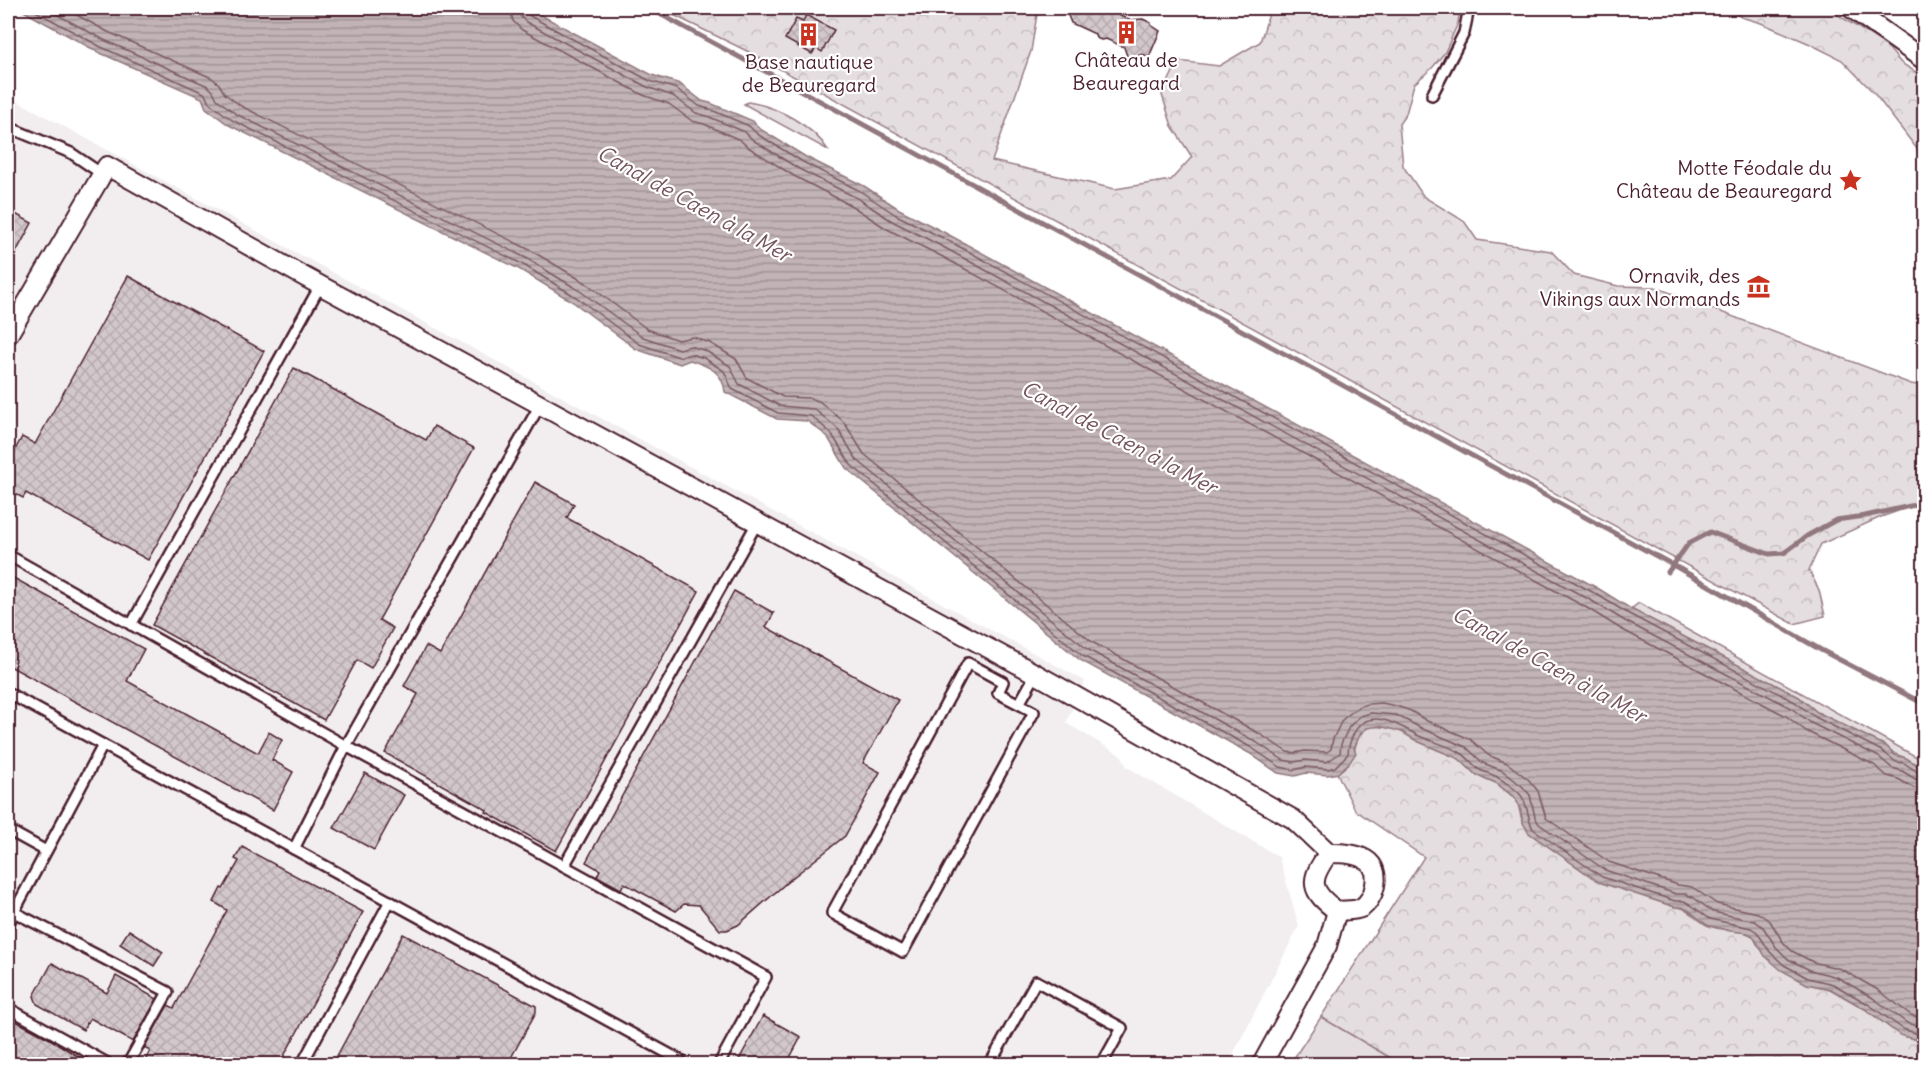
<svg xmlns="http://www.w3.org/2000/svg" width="1932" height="1072" font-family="Delius,sans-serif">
<defs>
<pattern id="forest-crowns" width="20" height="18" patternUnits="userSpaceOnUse" patternTransform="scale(1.5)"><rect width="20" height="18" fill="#e5dee0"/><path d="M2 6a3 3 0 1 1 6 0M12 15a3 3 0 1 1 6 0" fill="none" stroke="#c6bec0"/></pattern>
<pattern id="water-rules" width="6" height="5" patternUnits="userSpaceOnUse" patternTransform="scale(1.5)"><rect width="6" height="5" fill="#c1b3b6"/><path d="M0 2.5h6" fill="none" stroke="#9f9194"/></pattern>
<pattern id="building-cross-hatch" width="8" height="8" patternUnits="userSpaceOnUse" patternTransform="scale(1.5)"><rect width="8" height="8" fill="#d2c7cb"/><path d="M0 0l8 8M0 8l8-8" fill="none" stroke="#b6aaae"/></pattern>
</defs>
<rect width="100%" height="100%" fill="#fff"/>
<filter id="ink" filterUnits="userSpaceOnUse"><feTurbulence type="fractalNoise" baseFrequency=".0167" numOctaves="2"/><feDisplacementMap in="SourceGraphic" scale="12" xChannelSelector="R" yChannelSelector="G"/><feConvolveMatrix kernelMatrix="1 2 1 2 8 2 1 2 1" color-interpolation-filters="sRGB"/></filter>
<g filter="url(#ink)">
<polygon fill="#f2eeef" points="8,96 1085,681 1066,723 1122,756 1127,767 1279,857 1299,926 1228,1064 8,1064"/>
<g fill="#e5dee0" stroke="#987e86" stroke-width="1.5">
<path d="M748,102C777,106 813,126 828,150L744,104Z"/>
<polygon points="1639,603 1924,761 1924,769 1906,758 1895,754 1886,746 1817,712 1799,697 1631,609"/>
<polygon points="1321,1017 1401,1064 1290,1064"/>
</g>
<g fill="url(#forest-crowns)" stroke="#987e86" stroke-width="1.5">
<polygon points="659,8 1038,8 1031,51 992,161 1115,189 1171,180 1192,157 1172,126 1162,95 1178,61 1219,66 1260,42 1270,11 1296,8 1460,8 1458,23 1445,52 1433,67 1414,84 1406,114 1399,124 1403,166 1424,197 1464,221 1477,240 1551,251 1574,275 1618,286 1655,287 1911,384 1924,386 1924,502 1881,517 1821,544 1809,570 1819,590 1825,616 1794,624 745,50"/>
<polygon points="1727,8 1827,8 1886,45 1901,63 1924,77 1924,158 1874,93 1842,60 1808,43 1761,23 1741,17"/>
<path d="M1371,726L1391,728L1402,732L1417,741L1460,759L1475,774L1496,783L1517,800L1521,817L1529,833L1599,882L1675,907C1690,907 1694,919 1707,925C1722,932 1739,928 1753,936L1757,944L1807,984L1830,989L1865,1009L1900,1035L1924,1042V1064H1401L1321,1017L1424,857L1355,810L1337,773C1341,770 1346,767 1349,763C1358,751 1352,735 1371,726Z"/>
</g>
<path fill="url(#water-rules)" stroke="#91787e" stroke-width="1.5" d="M18,8H528L652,75L680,84L702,101L710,103L753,121L760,129L806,157L864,186L899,209L951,236L1599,589L1631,609L1799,697L1817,712L1886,746L1895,755L1906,758L1924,769V1042L1900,1035L1865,1009L1831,989L1807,984L1781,970L1765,956L1753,936L1748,933L1730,931L1707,925L1688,910L1682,907H1675L1599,882L1529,833L1523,823L1520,807L1514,797L1496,783L1475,774L1459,759L1417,741L1402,732L1380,726L1367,728L1361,733L1354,748L1356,753L1350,762L1338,773L1328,775L1306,773L1295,776L1278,773L1249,753L1080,660L846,468L827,436L807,421L777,419L725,392C723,372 709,366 690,360L680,364L636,349L573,302L519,269L229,125L206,108L202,98L98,52Z"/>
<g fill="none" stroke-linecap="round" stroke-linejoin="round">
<g stroke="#7a5a63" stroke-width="1.5">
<path d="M30,8L101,47L204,93L211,104L232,120L522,264L576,297L639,344L679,357L691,354L704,358L724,371L732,389L778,413L811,416L831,433L851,465L1083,656L1252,748L1280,767L1294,770L1305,767L1328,769L1335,767L1348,754C1348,746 1350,741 1354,733C1369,705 1400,726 1419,736C1433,742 1448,745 1461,753C1468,757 1472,764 1478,769C1483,772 1490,773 1495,776C1498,777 1515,789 1518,792C1528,801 1527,817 1533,829L1602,877L1675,901H1684L1691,905L1710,919L1751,928L1757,932L1770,952L1784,965L1808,978L1833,984L1868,1004L1903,1029L1924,1036"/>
<polyline points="45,8 104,40 208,86 213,91 217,99 236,114 526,258 580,291 643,337 679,349 691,346 706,351 730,366 739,384 780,406 814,409 837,428 857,460 1087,649 1256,742 1283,760 1294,762 1305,760 1327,762 1340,753 1341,744 1349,727 1360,716 1371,713 1396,715 1423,729 1466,747 1483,763 1503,771 1522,786 1530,795 1535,817 1539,824 1605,870 1676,894 1686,894 1694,898 1713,912 1755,921 1763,927 1776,947 1788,959 1810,970 1837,977 1873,998 1907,1023 1924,1028"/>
<polyline points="64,8 108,32 212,78 219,84 225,94 241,106 530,250 586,283 647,329 678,340 693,337 710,343 736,359 747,378 783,397 809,398 819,401 844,422 864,454 1092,642 1260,734 1287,752 1294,753 1305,751 1327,752 1331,749 1333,739 1342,720 1358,707 1368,704 1382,703 1396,706 1411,711 1427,721 1470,739 1488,755 1507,763 1528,779 1538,791 1546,818 1609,862 1678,885 1692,887 1717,904 1758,913 1770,921 1783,942 1792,951 1813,962 1841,969 1878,990 1911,1015 1924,1019"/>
<polyline points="510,8 513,21 522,30 643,95 669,104 692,121 704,124 740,140 748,147 794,176 852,206 887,229 941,256 1587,608 1621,629 1786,716 1806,731 1874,765 1887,776 1898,779 1914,788 1924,790"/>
<polyline points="519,8 521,17 526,22 647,87 673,96 696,113 707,116 745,132 753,140 799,169 857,198 892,221 945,248 1592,601 1625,621 1791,708 1811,723 1879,757 1892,768 1902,771 1917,780 1924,781"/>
<polyline points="526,8 527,12 530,16 650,81 677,89 699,106 709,109 749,126 757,134 803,162 860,191 896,215 949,241 1596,594 1629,614 1795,702 1815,717 1882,751 1896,762 1904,763 1919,773 1924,774"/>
</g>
<g stroke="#91787e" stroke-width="5">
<polyline points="649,8 1673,565 1821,650 1924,704"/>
<polyline points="1668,572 1689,543 1710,532 1769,554 1784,553 1807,536 1836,520 1865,516 1924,503"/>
</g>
</g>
<g fill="url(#building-cross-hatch)" stroke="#4a1f2b" stroke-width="1.5">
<polygon points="1065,8 1104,8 1129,20 1143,19 1151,23 1151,25 1160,31 1149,57 1142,54 1132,59 1127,56 1124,47 1106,39 1101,40 1096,38 1095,34 1071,23"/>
<polygon points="806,15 834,30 822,52 816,48 812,54 785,39 796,19 803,22"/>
<polygon points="8,210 32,223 8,267"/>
<polygon points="128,276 264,351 148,560 26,493 23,498 8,490 8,463 22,437 35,444"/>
<polygon points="294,368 426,440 434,426 474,448 379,620 393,628 371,668 357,660 324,720 152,625"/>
<polygon points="535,482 574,504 567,518 699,591 556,851 486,812 487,810 385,753 418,694 404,686 426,646 440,654"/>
<polygon points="8,575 144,649 127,681 258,753 269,732 282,740 272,760 293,772 273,810 8,665"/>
<polygon points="734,591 774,613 766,627 898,700 863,763 880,772 845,836 792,878 738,925 727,930 720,930 699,905 684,904 676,911 624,883 621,889 597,876 600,870 586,862"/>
<polygon points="365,773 404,795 374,850 334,828"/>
<polygon points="242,847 363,912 279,1065 143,1065 150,1051 144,1048 168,1005 174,1008 227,910 214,902 221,888 223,889 239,861 235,859"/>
<polygon points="129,930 163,952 154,966 120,944"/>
<polygon points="403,934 536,1006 536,1012 507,1065 332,1065"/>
<polygon points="52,963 107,993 116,976 157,999 133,1042 90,1018 83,1030 37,1004 34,996"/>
<polygon points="763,1016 801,1037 786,1065 736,1065"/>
<polygon points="8,1017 50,1039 92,1065 8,1065"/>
</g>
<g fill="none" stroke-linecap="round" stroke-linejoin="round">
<defs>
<g id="lane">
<polyline points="1432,95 1464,33 1469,8"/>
<polyline points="8,127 71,153 102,174"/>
<polyline points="540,405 346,746 766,977 719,1064"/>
<polyline points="8,555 346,746 294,849 8,693"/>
<polyline points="131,625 320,286"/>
<polyline points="1019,704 998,693 1003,682 968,663 832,913 903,952 1034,712 1019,704 1036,674"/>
<polyline points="8,830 46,851"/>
<polyline points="294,849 680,1060 684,1064"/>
<polyline points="564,866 757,523"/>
<polyline points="8,908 14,912 103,745"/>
<polyline points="8,925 14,912 168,992 129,1062 125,1064"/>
<polyline points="8,1008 109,1064"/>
<polyline points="302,1064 390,901"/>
<polyline points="990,1064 1036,981 1122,1028 1102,1064"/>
</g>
<g id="street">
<polyline points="1851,8 1924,60"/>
<polyline points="8,335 107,166 303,276 1036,674 1293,819 1329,853"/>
<path d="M1329,853C1342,853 1358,853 1369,862C1382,874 1374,900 1361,908C1355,911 1344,910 1337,911C1310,891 1308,881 1329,853Z"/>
<polyline points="1262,1064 1327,946 1337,911"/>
</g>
</defs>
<use href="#lane" stroke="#4a1f2b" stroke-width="14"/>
<use href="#street" stroke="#4a1f2b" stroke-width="22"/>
<use href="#lane" stroke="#fff" stroke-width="9"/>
<use href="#street" stroke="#fff" stroke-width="18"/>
</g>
</g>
<defs>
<symbol id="building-bare" viewBox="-9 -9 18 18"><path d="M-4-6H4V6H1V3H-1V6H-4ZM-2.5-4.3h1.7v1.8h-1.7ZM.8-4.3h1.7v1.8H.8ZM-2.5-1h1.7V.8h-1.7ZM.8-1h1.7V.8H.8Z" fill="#c8321e" stroke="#fff" stroke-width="2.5" paint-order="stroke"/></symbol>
<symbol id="sight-bare" viewBox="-9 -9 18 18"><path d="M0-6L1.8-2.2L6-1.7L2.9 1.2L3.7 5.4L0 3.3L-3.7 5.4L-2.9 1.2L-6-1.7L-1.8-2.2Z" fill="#c8321e" stroke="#fff" stroke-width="2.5" paint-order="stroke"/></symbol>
<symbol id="museum-bare" viewBox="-9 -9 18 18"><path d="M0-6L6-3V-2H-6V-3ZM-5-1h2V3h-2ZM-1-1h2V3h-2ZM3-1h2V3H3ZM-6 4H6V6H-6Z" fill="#c8321e" stroke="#fff" stroke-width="2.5" paint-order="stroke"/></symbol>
</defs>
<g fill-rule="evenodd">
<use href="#building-bare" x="1110" y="16" width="33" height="33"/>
<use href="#building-bare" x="792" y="18" width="33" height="33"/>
<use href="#sight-bare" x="1834" y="164" width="33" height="33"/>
<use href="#museum-bare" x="1742" y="270" width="33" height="33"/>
</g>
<g text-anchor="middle" stroke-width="4.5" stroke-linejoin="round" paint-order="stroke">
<g font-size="20" fill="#4a1f2b" stroke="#fff">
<text x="1126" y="67">Château de<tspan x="1126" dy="23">Beauregard</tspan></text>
<text x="809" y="69">Base nautique<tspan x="809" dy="23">de Beauregard</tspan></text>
<text x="1832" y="175" text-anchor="end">Motte Féodale du<tspan x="1832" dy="23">Château de Beauregard</tspan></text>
<text x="1740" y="283" text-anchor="end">Ornavik, des<tspan x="1740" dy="23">Vikings aux Normands</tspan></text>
</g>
<g font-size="21" font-style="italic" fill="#74535c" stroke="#fff">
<text transform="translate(694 204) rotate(29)" y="7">Canal de Caen à la Mer</text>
<text transform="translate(1119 438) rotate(28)" y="7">Canal de Caen à la Mer</text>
<text transform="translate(1549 665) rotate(29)" y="7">Canal de Caen à la Mer</text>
</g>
</g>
<rect width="1932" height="1072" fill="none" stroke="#fff" stroke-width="30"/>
<rect x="15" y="15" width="1902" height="1042" fill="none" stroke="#4a1f2b" stroke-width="2" filter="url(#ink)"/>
</svg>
